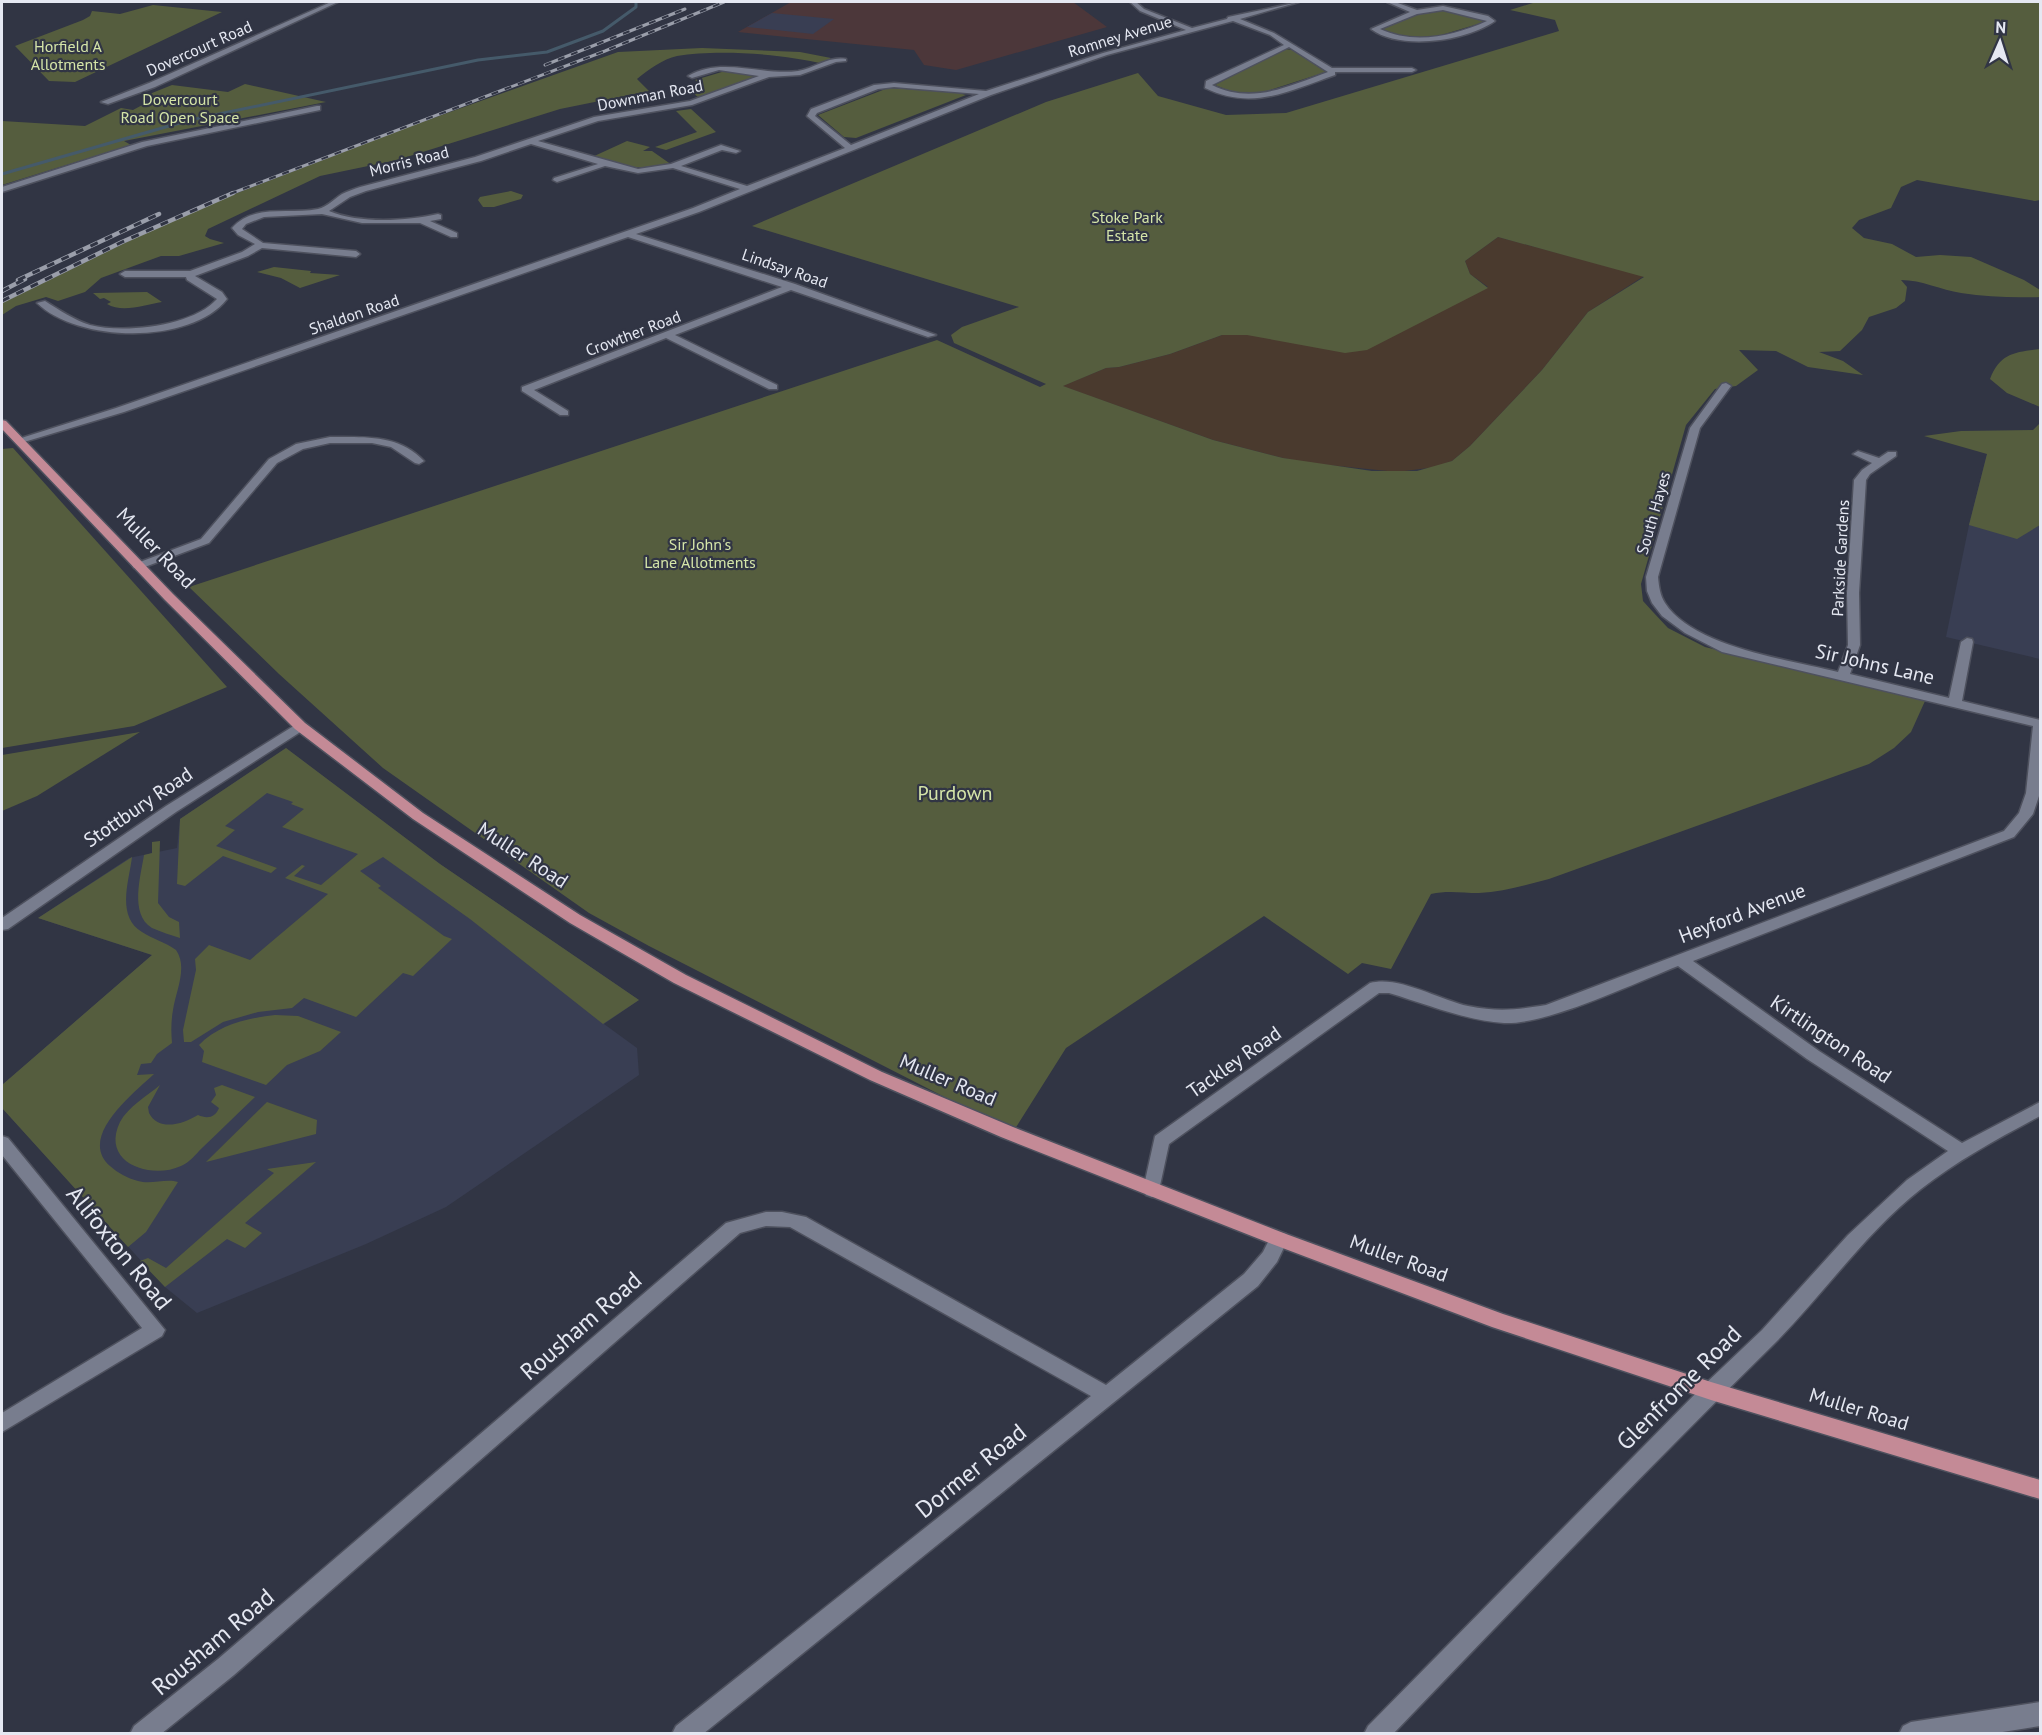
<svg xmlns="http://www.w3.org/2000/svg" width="2042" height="1735" font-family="'PT Sans',sans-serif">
<rect width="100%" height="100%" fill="#313544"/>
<polygon fill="#4c373a" points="791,2 1073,2 1107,27 956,70 924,65 914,50 738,32"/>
<g fill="#393e53">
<polygon points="772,13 834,19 813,34 747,27"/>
<polygon points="1987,454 2040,463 2040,659 1946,637 1969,525"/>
<polygon points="286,748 440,864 639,1000 604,1024 637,1048 639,1075 446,1207 366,1244 197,1313 165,1287 2,1108 2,1085 152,955 38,918 129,858 177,848 180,819"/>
</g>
<polygon fill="#4a3a2e" points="1498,237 1644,276 1588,312 1542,370 1470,446 1452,461 1436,467 1397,472 1309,463 1283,458 1213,440 1062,386 1106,368 1119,367 1170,354 1222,335 1247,335 1488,287 1470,274 1465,261"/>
<g fill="#555d3e" fill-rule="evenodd">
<path d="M1536,2H2040V200L2035,201L1917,180L1901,187L1891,208L1859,220L1852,228L1864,238L1892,244L1916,257L1940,255L1971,257L2024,280L2040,290V297C2014,298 1987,297 1961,293C1941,290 1922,280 1901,280L1907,287L1905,301L1896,308L1869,317L1862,330L1840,351L1819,352L1843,361L1863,375L1808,367L1776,351L1739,350L1758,370L1736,386L1715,389L1686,425L1641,584L1643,601L1653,612L1668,628L1705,647L1925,701L1911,732L1894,748L1869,764L1549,879C1526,885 1503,892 1479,893C1462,893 1448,890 1431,894L1391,969L1362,963L1348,974L1264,916L1066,1048L1013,1132L649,946L589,913L383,768L279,674L189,587L937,340L1040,387L1046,384L954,343L951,335L962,327L1019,307L752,226L1046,102L1138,73L1158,96L1226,115L1286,113L1559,31L1555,20L1510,10ZM1498,237L1644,277L1588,312L1542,370L1470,446L1452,461L1417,471H1372L1283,458L1213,440L1063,386L1106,368L1119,367L1170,354L1222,335H1247L1345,353L1367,350L1488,288L1470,274L1465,261Z"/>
<polygon points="153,5 222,12 75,82 49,81 15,46 83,20 90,16 92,11 120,14"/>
<polygon points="1443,9 1488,21 1428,39 1415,40 1379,29 1422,12"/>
<path d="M702,48L800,52L831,58L824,64C784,54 718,49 677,56C663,59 648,70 637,79L649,91L560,109L397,160L320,176L208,229L205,236L210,239L224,243L179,256H161L101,278L85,292L58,301L46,297L16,306L2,315V303L188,212L411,126L618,52Z"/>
<polygon points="1284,49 1293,50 1326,72 1258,94 1240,95 1215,85"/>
<polygon points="725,71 757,76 714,94 698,97 689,90 704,87 695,80"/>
<polygon points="245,84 326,102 124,141 131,145 2,185 2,121 85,126 121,108 133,110 159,96 147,95 172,85 228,92"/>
<polygon points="888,88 955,92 966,95 856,138 844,137 818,115"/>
<polygon points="691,109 716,132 666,150 655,147 697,132 676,111"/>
<path d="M627,141L650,147L643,151H652L672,165C640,170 621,167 590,158Z"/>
<polygon points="511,191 523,195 521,199 494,207 483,207 478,200 480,197"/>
<polygon points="274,267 311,271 310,273 340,275 300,288 281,278 257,272"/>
<path d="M147,292L162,302C145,305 122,313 107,304L111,302L104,298L100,299L93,293Z"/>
<path d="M2040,349V407L2007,393L1990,379C2000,353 2015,352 2040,349Z"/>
<polygon points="2040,423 2040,525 2017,539 1969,525 1987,454 1924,436 1961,431 2033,430"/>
<polygon points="13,448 227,687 134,726 2,748 2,449"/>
<polygon points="140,732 37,796 2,811 2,755"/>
<polygon points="286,748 440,864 639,1000 603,1024 470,919 383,857 360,871 381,886 378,888 444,936 452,939 413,976 403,973 356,1017 304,998 292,1008 258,1012 223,1022 191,1042 184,1042 183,1030 196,970 195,959 209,945 250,960 328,894 285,878 302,865 305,866 294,876 321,885 358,854 282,827 304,809 291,804 293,802 267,793 225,826 235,830 216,846 277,868 271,873 223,856 185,886 177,884 180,819"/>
<path d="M160,841L158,903L169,917L179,922L180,938C171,935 161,932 152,928C129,914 141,875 144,855L152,853V842Z"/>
<path d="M132,857C129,882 116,916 142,932C153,939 165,942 176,950C188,967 176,991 173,1010C171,1021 171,1032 172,1043L157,1054L151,1063L141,1064L137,1075L154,1074C134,1093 77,1137 110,1166C118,1173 127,1178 138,1181C151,1185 166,1178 178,1182L146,1232L128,1247L2,1108V1085L152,955L38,918Z"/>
<path d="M275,1015L298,1016L341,1032L320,1051L287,1065L266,1085L202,1062L204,1051L199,1045C218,1025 248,1018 275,1015Z"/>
<path d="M160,1085L148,1107L149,1113C159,1132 183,1124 198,1115C207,1119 215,1118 219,1108L211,1102L216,1095L214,1088L222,1085L255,1097C237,1114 220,1131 202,1148C196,1154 189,1163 181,1166C151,1180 100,1163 120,1122C128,1107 147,1096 160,1085Z"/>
<polygon points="267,1102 317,1120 316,1134 206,1162"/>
<polygon points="316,1162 245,1223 262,1233 245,1248 227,1239 165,1287 140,1261 148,1258 166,1268 274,1173 267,1169"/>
</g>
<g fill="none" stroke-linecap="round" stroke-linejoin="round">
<polyline stroke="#455a6a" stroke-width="3" points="2,174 190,120 478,60 547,52 603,31 636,7 636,2"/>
<defs>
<g id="minor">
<polygon points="331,2 338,2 155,87 108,104 101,102 149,83"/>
<path d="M1130,2H1136L1144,9L1192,28L1227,19L1228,17L1299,2L1240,19L1274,33L1332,68H1412L1416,70L1412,72H1335V75C1289,91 1252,111 1205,88L1206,81L1284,45L1270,35L1233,21L1107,55L991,95L699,212L636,234L795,284L936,335L928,337L791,290L675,335L777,385V389H769L666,338L534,390L568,411V415H560L522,391V387L782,287L628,237L124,412L24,442H16L15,440L116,408L693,208L740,189L673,168L638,173L605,166L557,182L553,180L554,178L598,164L531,144L481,161L366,191L350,197L329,211C360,224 406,221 438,214L441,215V219L430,221L457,233V237H451L420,223H362L322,214L264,217L246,224L242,229L263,243L356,251L360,254L356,257L262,248L248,256L195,276L222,292L227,299C191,345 78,343 37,303L45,301C59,310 74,320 90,325C125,334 193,326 217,299L187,280L186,277H125L120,274L125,271H190L242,252L255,244L238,235L232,228C254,203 289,215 318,209C327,207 334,199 342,194C348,191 354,189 360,187L475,157L594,117L690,101L759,76L719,70L692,78L688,76C721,56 762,76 798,71C815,68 829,56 846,59V61L836,62L800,75L769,77L692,105L598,121L538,141L638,169L671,164L721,145L740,151L736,153L722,150L681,166L747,186L845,148L807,116L811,109L874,85L894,83L986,91L1103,53L1186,30L1140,11ZM1289,47L1328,72C1289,86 1252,105 1212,85ZM894,87L979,94L851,145L815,116L817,113L878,89Z"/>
<path d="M1387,2H1395L1417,10L1443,6L1488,16L1495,21C1467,41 1400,51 1371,29L1410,12ZM1443,10L1487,21C1454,36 1414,45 1380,29L1417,14Z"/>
<polygon points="317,106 320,106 320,110 147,146 2,192 2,187 142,142"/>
<path d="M1726,383L1731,386L1700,428L1658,577C1659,587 1660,595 1665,603C1693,647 1790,660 1838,672L1848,645L1847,593L1854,480L1862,470L1872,463L1853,454L1858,451L1879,458L1888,452H1896V456L1870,474L1866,480L1859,593L1860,645L1850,674L1949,698L1961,642L1967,638L1972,639L1973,642L1962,701L2040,720V793L2033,814L2014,837L1693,961L1819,1051L1962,1143L2040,1102V1116C1999,1138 1958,1160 1921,1189C1865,1233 1824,1294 1774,1344C1645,1471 1519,1603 1393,1734H1364L1368,1726L1704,1385L1762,1330L1848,1235L1907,1180L1948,1151L1807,1059L1678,966C1635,983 1547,1025 1504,1023C1464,1020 1426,1004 1389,993H1379L1169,1144L1158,1195L1152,1197L1146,1195L1143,1190L1155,1136L1370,983C1398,975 1440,1000 1468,1006C1498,1012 1516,1010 1546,1005L2004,831L2019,813L2026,793L2033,726L1722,652L1685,633L1662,616L1652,603L1647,591L1646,577L1690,428L1722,384Z"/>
<path d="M330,437C364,437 399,434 424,461L419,464L415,463L391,447L372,443H330L303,449L277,463L209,543L142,568H134L132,565L201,539L269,459L296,444Z"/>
<polygon points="300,722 307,726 305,729 176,812 8,929 2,930 2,918 166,806"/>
<polygon points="2,1136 8,1138 165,1330 162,1336 2,1432 2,1413 142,1328 2,1155"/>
<polygon points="766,1212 782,1212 806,1217 1106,1385 1244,1274 1263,1252 1272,1234 1279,1232 1286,1234 1288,1239 1277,1262 1258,1286 703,1734 672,1734 676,1726 1091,1396 790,1227 766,1226 740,1233 234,1675 161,1734 130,1734 134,1726 218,1659 726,1223"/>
<polygon points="2040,1702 2040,1726 1990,1734 1899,1734 1903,1726 1911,1722"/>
</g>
<polygon id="major" points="2,420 6,421 173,594 305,723 423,813 580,915 686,975 882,1072 1013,1127 1286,1234 1503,1314 1711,1382 2040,1480 2040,1499 1711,1400 1492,1327 1272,1244 1001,1137 870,1080 674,983 570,923 413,819 295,729 165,600 2,429"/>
</defs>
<use href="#minor" stroke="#4e515e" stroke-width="3"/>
<use href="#major" stroke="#4e515e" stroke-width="3"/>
<use href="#minor" fill="#787d8e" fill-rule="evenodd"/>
<use href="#major" fill="#c48a96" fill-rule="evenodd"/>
<defs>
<g id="rail-far1">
<polyline points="545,65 685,9"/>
<polyline points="230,194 605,51 724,2"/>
</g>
<g id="rail">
<polyline points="18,280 159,214"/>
<polyline points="2,291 25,279"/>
<polyline points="2,301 122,242 233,193"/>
</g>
</defs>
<use href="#rail-far1" stroke="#9a9eaa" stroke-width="3"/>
<use href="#rail" stroke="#9a9eaa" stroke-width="4.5"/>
<use href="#rail-far1" stroke="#313544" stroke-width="2" stroke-dasharray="7" stroke-linecap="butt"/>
<use href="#rail" stroke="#313544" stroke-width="3" stroke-dasharray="8" stroke-linecap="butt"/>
</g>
<g text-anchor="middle" stroke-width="4.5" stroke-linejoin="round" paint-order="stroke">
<g font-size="16" fill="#e5e8f2" stroke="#313544">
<text transform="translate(1120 36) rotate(-17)" y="6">Romney Avenue</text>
<text transform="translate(199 48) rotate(-24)" y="6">Dovercourt Road</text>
<text transform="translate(650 95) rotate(-11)" y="6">Downman Road</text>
<text transform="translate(409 161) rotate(-14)" y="6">Morris Road</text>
<text transform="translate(785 268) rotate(19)" y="6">Lindsay Road</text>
<text transform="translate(354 314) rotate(-19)" y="6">Shaldon Road</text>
<text transform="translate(633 333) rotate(-21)" y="6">Crowther Road</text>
<text transform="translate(1653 513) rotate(-74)" y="6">South Hayes</text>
<text transform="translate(1840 558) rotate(-87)" y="6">Parkside Gardens</text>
</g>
<g font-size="16" fill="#d5e5a8" stroke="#313544">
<text x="68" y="52">Horfield A<tspan x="68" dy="18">Allotments</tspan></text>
<text x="180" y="105">Dovercourt<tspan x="180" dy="18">Road Open Space</tspan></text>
<text x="1127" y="223">Stoke Park<tspan x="1127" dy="18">Estate</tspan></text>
<text x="700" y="550">Sir John's<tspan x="700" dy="18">Lane Allotments</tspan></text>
</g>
<g font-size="20" fill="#e5e8f2" stroke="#313544">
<text transform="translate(156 548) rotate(46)" y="7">Muller Road</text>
<text transform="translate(1875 664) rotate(13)" y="7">Sir Johns Lane</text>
<text transform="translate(138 807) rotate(-34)" y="7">Stottbury Road</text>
<text transform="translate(523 855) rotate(33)" y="7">Muller Road</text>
<text transform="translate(1742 913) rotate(-21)" y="7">Heyford Avenue</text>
<text transform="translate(1831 1039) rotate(34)" y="7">Kirtlington Road</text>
<text transform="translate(1234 1062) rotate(-35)" y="7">Tackley Road</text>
<text transform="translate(948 1080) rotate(23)" y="7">Muller Road</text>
<text transform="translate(1399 1258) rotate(20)" y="7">Muller Road</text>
<text transform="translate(1859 1409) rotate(17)" y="7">Muller Road</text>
</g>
<g font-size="20" fill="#d5e5a8" stroke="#313544">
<text x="955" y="800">Purdown</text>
</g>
<g font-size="24" fill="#e5e8f2" stroke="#313544">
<text transform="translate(119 1248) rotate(51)" y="8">Allfoxton Road</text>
<text transform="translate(581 1326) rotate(-41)" y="8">Rousham Road</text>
<text transform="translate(1679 1388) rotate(-45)" y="8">Glenfrome Road</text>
<text transform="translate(971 1471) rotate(-39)" y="8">Dormer Road</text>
<text transform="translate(213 1642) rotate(-40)" y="8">Rousham Road</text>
</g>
</g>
<rect width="2042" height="1735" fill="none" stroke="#e5e8f2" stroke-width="6"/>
<g transform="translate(2000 42) rotate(3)" stroke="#313544" stroke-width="4.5" paint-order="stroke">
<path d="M0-4.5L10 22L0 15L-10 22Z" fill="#e5e8f2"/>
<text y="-9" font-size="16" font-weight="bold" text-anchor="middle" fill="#e5e8f2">N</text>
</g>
</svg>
